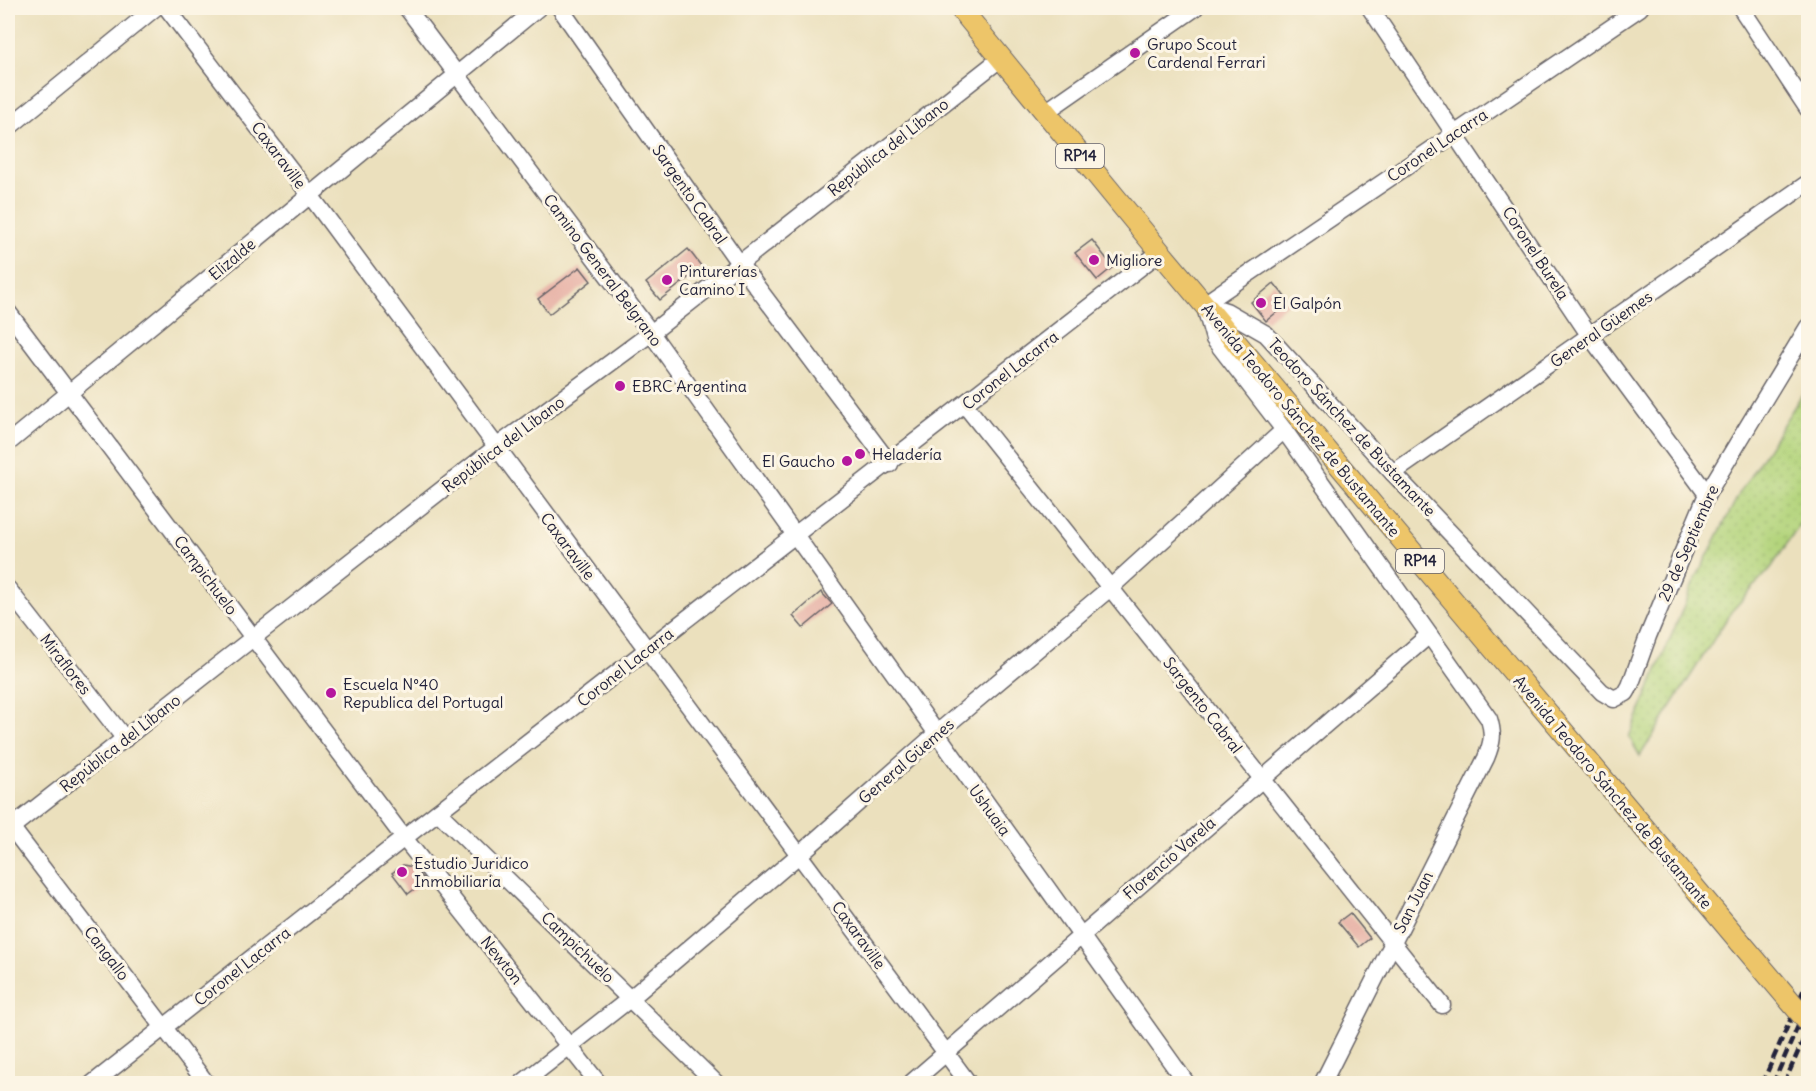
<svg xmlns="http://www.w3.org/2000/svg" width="1816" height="1091" font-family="Delius,sans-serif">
<defs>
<pattern id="grass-dots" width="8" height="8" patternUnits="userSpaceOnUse" patternTransform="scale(1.5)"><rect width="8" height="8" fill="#b3d47c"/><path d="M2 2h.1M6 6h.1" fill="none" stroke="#9ab66c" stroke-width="1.8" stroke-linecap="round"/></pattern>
</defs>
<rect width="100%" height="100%" fill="#fcf5e5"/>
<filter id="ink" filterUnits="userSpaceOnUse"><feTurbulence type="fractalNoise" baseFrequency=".0167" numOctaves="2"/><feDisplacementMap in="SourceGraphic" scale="12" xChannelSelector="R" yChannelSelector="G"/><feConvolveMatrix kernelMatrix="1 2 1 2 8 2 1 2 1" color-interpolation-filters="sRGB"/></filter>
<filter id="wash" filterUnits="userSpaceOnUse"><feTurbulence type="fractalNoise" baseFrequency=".008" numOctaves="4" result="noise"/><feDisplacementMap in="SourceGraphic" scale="24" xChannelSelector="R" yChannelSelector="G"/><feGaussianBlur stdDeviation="1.35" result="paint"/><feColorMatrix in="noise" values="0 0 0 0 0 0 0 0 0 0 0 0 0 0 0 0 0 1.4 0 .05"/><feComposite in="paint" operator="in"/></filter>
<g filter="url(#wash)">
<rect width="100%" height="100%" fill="#ebe0bd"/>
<polygon fill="url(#grass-dots)" stroke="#6a7b5c" stroke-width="1.5" points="1808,385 1808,512 1771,568 1731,612 1640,756 1629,737 1693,584 1740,492"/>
<g id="blocks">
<g fill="#e6ada2">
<polygon points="1092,240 1113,267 1097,280 1075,253"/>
<polygon points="688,249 702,267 660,300 646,283"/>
<polygon points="580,267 591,281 549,314 538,299"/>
<polygon points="1274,283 1289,302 1266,321 1251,302"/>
<polygon points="821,592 832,604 803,628 793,616"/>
<polygon points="403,865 413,867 425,881 408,894 392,873"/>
<polygon points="1350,913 1370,938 1359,947 1338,922"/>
</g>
</g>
</g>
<g filter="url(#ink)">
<use href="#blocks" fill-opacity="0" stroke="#686468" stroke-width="1.5"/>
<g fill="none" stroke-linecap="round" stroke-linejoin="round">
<defs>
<g id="minor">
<polyline points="167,8 310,195 969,1084"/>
<polyline points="407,8 651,333 1187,1084"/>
<polyline points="560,8 739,263 890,464"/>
<polyline points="1370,8 1590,336 1707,494"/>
<polyline points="1741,8 1808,109"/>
<polyline points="1044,113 1195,8"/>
<polyline points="8,128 155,8"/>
<polyline points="1204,304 1226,311 1266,334 1393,473 1602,692 1614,699 1626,693 1630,686 1648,636 1707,494 1808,327"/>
<polyline points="1204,304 1640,8"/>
<path d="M1205,307L1214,339L1284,430L1489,719C1494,735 1492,743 1486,758L1322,1084"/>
<polyline points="8,312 404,838 599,1084"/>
<polyline points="965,405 1442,1005"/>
<polyline points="8,443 538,8"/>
<polyline points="1393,473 1808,183"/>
<polyline points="8,589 125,739"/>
<polyline points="438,812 717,1084"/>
<polyline points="8,823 207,1084"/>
<polyline points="8,830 495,448 651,333 1000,59"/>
<polyline points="92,1084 404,838 1160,252"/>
<polyline points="521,1084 631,998 800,854 936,734 1110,588 1284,430"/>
<polyline points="910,1084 1429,635"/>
</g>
<polyline id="major" points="960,8 1160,252 1741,943"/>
</defs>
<use href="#minor" stroke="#686468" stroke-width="19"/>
<use href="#major" stroke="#686468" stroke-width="23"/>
<use href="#minor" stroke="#fff" stroke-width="16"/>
<use href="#major" stroke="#edc569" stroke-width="21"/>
<g stroke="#22223b" stroke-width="4.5" stroke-dasharray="9 4.5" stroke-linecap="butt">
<polyline points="1762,1084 1808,980"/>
<polyline points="1773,1084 1808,1003"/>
<polyline points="1784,1084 1808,1029"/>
</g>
<defs>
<polyline id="major-bridge" points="1741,943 1808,1022"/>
</defs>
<use href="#major-bridge" stroke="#686468" stroke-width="23" stroke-linecap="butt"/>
<use href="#major-bridge" stroke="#edc569" stroke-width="21"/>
</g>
</g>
<g fill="#b5179e" stroke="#fcf5e5" stroke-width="2">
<circle cx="1135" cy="53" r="6"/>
<circle cx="1094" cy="260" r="6"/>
<circle cx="667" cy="280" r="6"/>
<circle cx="1261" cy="303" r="6"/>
<circle cx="620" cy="386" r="6"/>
<circle cx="860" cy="454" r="6"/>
<circle cx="847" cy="461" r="6"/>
<circle cx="331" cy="693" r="6"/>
<circle cx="402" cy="872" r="6"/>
</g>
<g text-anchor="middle" stroke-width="6" stroke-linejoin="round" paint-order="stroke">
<g fill="#fcf5e5" stroke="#63616e" stroke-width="1.5">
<rect x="1056" y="144" width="48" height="24" rx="4.5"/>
<rect x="1396" y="549" width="48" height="24" rx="4.5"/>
</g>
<g font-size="15" font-weight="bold" fill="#22223b">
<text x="1080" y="161">RP14</text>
<text x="1420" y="566">RP14</text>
</g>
<g font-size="16" fill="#22223b" stroke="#fcf5e5" text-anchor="start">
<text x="1147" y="50">Grupo Scout<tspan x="1147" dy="18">Cardenal Ferrari</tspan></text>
<text x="1106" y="266">Migliore</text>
<text x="679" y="277">Pinturerías<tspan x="679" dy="18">Camino I</tspan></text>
<text x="1273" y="309">El Galpón</text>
<text x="632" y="392">EBRC Argentina</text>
<text x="872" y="460">Heladería</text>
<text x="835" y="467" text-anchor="end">El Gaucho</text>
<text x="343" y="690">Escuela Nº40<tspan x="343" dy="18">Republica del Portugal</tspan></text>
<text x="414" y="869">Estudio Juridico<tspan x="414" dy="18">Inmobiliaria</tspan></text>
</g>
<g font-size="16" fill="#22223b" stroke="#fcf5e5">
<text transform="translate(1437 145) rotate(-34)" y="6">Coronel Lacarra</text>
<text transform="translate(888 147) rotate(-38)" y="6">República del Líbano</text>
<text transform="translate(279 155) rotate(53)" y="6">Caxaraville</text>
<text transform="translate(690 194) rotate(55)" y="6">Sargento Cabral</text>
<text transform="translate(1536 253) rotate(57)" y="6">Coronel Burela</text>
<text transform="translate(232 259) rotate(-40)" y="6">Elizalde</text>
<text transform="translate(603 270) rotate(53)" y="6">Camino General Belgrano</text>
<text transform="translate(1601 329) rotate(-35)" y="6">General Güemes</text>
<text transform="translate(1010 370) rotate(-38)" y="6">Coronel Lacarra</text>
<text transform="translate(1301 420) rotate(50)" y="6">Avenida Teodoro Sánchez de Bustamante</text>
<text transform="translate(1352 427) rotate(47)" y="6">Teodoro Sánchez de Bustamante</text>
<text transform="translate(503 444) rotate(-37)" y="6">República del Líbano</text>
<text transform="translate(1688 543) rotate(-66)" y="6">29 de Septiembre</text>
<text transform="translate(568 546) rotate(53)" y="6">Caxaraville</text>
<text transform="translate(206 575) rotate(53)" y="6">Campichuelo</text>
<text transform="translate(66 664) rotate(52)" y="6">Miraflores</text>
<text transform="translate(625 667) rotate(-38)" y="6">Coronel Lacarra</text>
<text transform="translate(1203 705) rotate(52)" y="6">Sargento Cabral</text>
<text transform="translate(120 743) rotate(-38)" y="6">República del Líbano</text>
<text transform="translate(906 761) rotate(-41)" y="6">General Güemes</text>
<text transform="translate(1613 792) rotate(50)" y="6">Avenida Teodoro Sánchez de Bustamante</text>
<text transform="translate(990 810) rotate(54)" y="6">Ushuaia</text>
<text transform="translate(1169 858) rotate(-41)" y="6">Florencio Varela</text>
<text transform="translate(1413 902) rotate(-63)" y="6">San Juan</text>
<text transform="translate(859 935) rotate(54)" y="6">Caxaraville</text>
<text transform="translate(578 947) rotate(44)" y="6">Campichuelo</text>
<text transform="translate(107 953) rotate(53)" y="6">Cangallo</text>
<text transform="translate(502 960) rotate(51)" y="6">Newton</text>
<text transform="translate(242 966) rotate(-38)" y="6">Coronel Lacarra</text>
</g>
</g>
<rect width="1816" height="1091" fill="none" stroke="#fcf5e5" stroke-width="30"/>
</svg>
